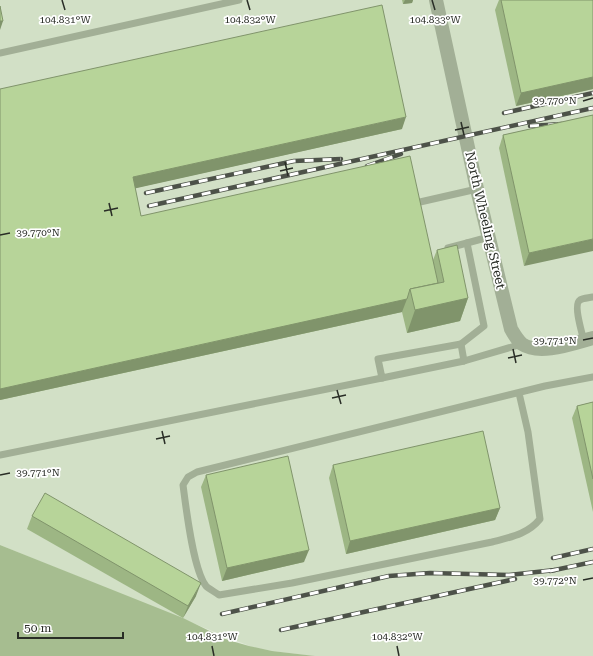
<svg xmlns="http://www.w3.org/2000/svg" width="593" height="656" font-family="'Roboto Serif',serif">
<rect width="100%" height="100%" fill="#dfe9d6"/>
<polygon fill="#d2e0c6" points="0,0 593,0 593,656 314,656 272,651 252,647 0,545"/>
<polygon fill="#a6bd90" points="0,545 183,618 228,640 249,646 272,651 315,656 0,656"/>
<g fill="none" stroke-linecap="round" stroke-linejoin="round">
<g stroke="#a2af96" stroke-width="7">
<polyline points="0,53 239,0"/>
<polyline points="420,202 477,189"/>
<polyline points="489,237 467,243 484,326 461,344 464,361 522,344"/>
<polyline points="448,248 467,243"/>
<path d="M584,341C582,333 573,304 580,300C583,298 589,298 593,297"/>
<polyline points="461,344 378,359 382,378 464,361"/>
<path d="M519,393L528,432L540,519C528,534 511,537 492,542L292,583L219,595C215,592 209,589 206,586C193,570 186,507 183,485L188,477L197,472L545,386L593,377"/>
<polyline points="0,455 382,378"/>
</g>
<path stroke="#a2af96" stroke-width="14" d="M436,0L477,189L511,329C514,334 517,340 522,344C540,356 574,343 593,338"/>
<defs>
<g id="rail">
<polyline points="504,113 593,93"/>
<polyline points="530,126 562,124"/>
<polyline points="367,166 401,154"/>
<polyline points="146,193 294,161 341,159"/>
<polyline points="149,206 593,108"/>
<polyline points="553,558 593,549"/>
<polyline points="550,571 593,562"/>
<polyline points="222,614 389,576 430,573 509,575 555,570"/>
<polyline points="281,630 515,579"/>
</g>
</defs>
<use href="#rail" stroke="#4d5249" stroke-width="4.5"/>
<use href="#rail" stroke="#fff" stroke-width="3" stroke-dasharray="9" stroke-linecap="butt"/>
</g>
<g fill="#9db684">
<polygon points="402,0 413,0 412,3 403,4"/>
<polygon points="499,0 593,0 593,89 516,106 495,10"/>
<polygon points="0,89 402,129 135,188 141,216 433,260 437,250 468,298 460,321 407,333 402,312 0,400"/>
<polygon points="593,115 524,266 499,148 503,135"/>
<polygon points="593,402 593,512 572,418 577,406"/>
<polygon points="333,465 500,508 495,520 346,554 329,478"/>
<polygon points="206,475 304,562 222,581 201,487"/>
<polygon points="32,516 196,596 183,618 27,529"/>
</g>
<g fill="#80946b">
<polygon points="405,0 413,0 412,3 403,4"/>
<polygon points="0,21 3,21 0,30"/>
<polygon points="593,77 593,89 516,106 521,93"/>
<polygon points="406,117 402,129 128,190 133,177"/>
<polygon points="593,239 593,251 524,266 529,253"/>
<polygon points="468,298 460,321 407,333 415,310"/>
<polygon points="407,299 402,312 0,400 0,389"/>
<polygon points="500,508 495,520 346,554 350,541"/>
<polygon points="309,550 304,562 222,581 227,568"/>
<polygon points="201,583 196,596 183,618 188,606"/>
</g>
<g fill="#b7d499" stroke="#80946b">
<polygon points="501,0 593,0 593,77 521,93"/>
<polygon points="382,5 406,117 133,177 141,216 410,156 438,283 410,289 407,299 0,389 0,89"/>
<polygon points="0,6 3,21 0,21"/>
<polygon points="593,115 593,239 529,253 503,135"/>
<polygon points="457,245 468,298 415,310 410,289 444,282 437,250"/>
<polygon points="593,402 593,479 577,406"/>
<polygon points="483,431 500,508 350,541 333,465"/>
<polygon points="288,456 309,550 227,568 206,475"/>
<polygon points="45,493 201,583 188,606 32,516"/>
</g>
<path fill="none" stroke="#292d26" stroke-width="1.5" d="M62,0L65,10M247,0L250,10M432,0L435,10M583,101L593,98M461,122L464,135M455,130L469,127M285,162L288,176M280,171L293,168M109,203L112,216M104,211L118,208M0,235L10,233M583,340L593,338M513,349L516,363M508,358L522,355M337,390L341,404M332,398L346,395M162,431L165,444M156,439L170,436M0,475L10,473M583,580L593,578M212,646L214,656M397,646L399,656"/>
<g text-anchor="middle" stroke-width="3.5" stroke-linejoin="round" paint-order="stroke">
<g font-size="13" fill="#292d26" stroke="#fff">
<text transform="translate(486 220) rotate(77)" y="5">North Wheeling Street</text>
</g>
</g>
<g font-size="10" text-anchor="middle" fill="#292d26" stroke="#fff" stroke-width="3.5" stroke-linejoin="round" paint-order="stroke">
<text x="65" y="23">104.831°W</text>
<text x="250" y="23">104.832°W</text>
<text x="435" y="23">104.833°W</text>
<text x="555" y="104">39.770°N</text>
<text x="38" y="236">39.770°N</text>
<text x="555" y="344">39.771°N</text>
<text x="38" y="476">39.771°N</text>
<text x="555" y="584">39.772°N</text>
<text x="212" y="640">104.831°W</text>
<text x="397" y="640">104.832°W</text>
</g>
<path d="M18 632v6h105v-6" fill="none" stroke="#292d26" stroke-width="2"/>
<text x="24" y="632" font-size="12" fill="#292d26" stroke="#ffffff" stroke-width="3" paint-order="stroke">50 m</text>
</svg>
